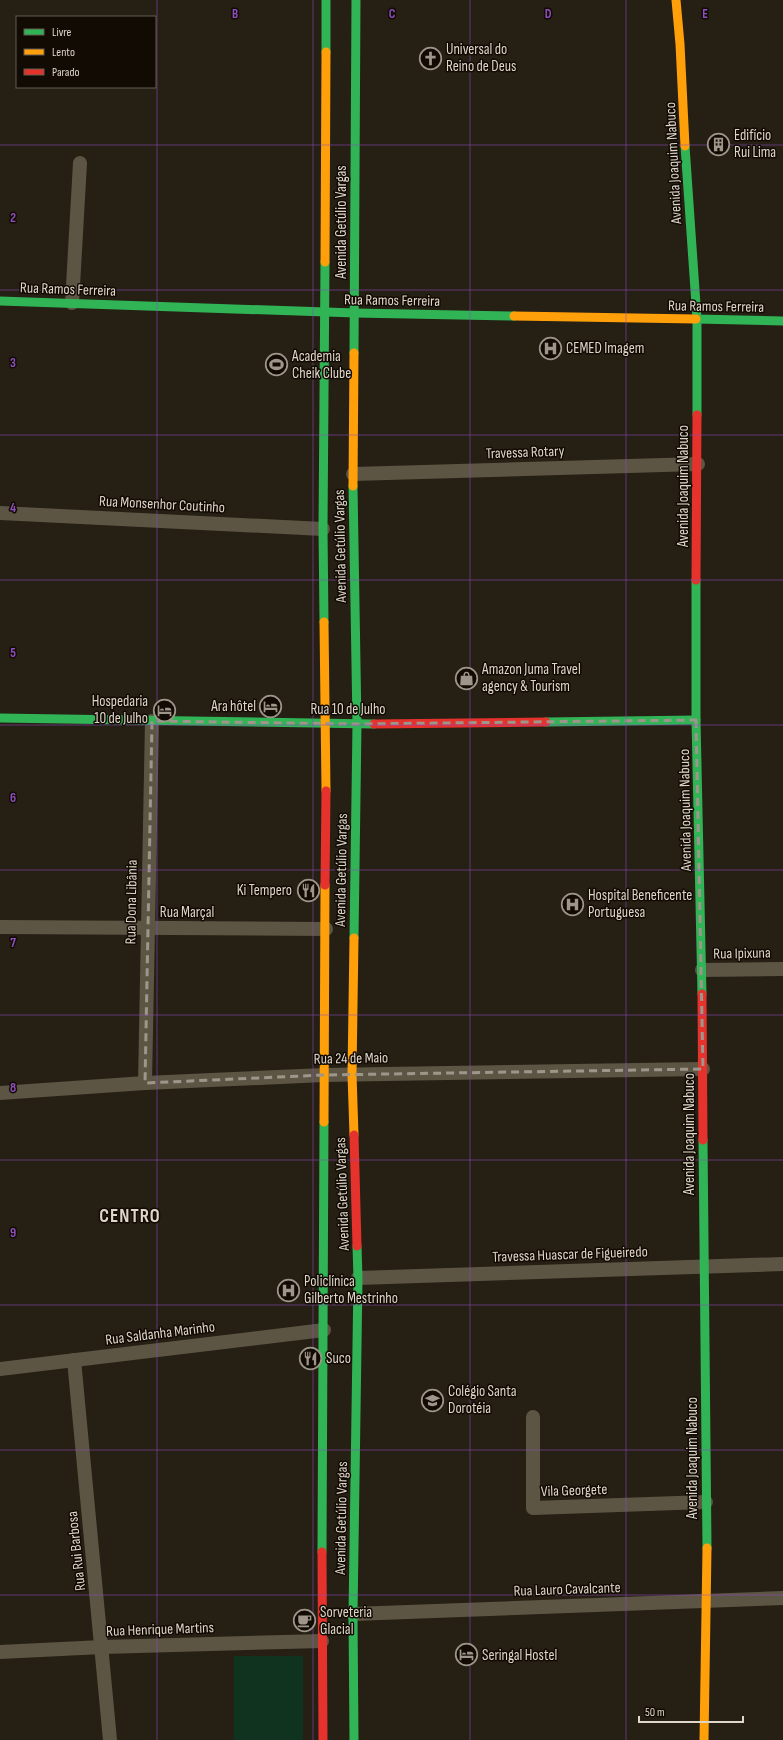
<svg xmlns="http://www.w3.org/2000/svg" width="783" height="1740" font-family="'Sofia Sans Condensed',sans-serif">
<rect width="100%" height="100%" fill="#261f14"/>
<rect fill="#10331f" x="234" y="1656" width="69" height="84"/>
<g fill="none" stroke-linecap="round" stroke-linejoin="round">
<g stroke="#5c5544" stroke-width="14">
<polyline points="72,303 80,163"/>
<polyline points="353,474 698,464"/>
<polyline points="0,513 323,529"/>
<polyline points="0,927 326,929"/>
<polyline points="702,970 783,969"/>
<polyline points="145,1083 152,721"/>
<polyline points="0,1093 145,1083 324,1075 703,1069"/>
<polyline points="358,1278 783,1264"/>
<polyline points="74,1360 110,1740"/>
<polyline points="0,1369 324,1330"/>
<polyline points="533,1417 533,1508 706,1502"/>
<polyline points="353,1614 783,1598"/>
<polyline points="0,1652 102,1647 322,1641"/>
</g>
<g stroke="#30b455" stroke-width="9">
<polyline points="326,52 326,0"/>
<polyline points="685,146 697,319 697,415"/>
<polyline points="0,301 355,313 514,316"/>
<polyline points="696,319 783,321"/>
<polyline points="354,353 356,0"/>
<polyline points="353,486 357,724 354,938"/>
<polyline points="696,580 696,720 702,994"/>
<polyline points="324,622 323,529 325,262"/>
<polyline points="0,718 374,724"/>
<polyline points="546,722 696,720"/>
<polyline points="703,1140 707,1548"/>
<polyline points="322,1552 324,1122"/>
<polyline points="354,1740 353,1614 358,1278 357,1246"/>
</g>
<g stroke="#ff9f0a" stroke-width="9">
<polyline points="676,0 680,44 685,146"/>
<polyline points="325,262 326,52"/>
<polyline points="514,316 696,319"/>
<polyline points="353,486 354,353"/>
<polyline points="324,622 326,791"/>
<polyline points="324,1122 325,885"/>
<polyline points="354,1135 352,1074 354,938"/>
<polyline points="704,1740 707,1548"/>
</g>
<g stroke="#e5322d" stroke-width="9">
<polyline points="696,580 697,415"/>
<polyline points="374,724 546,722"/>
<polyline points="325,885 326,791"/>
<polyline points="702,994 703,1140"/>
<polyline points="354,1135 357,1246"/>
<polyline points="322,1552 323,1740"/>
</g>
</g>
<path fill="none" stroke="#9e968a" stroke-width="3" stroke-dasharray="8 5" stroke-linejoin="round" d="M696,720L703,1069L324,1075L145,1083L152,721L357,724Z"/>
<path fill="none" stroke="#8f4ec1" stroke-width="1" stroke-opacity="0.55" d="M157,0V1740M313,0V1740M470,0V1740M626,0V1740M0,145H783M0,290H783M0,435H783M0,580H783M0,725H783M0,870H783M0,1015H783M0,1160H783M0,1305H783M0,1450H783M0,1595H783"/>
<defs>
<symbol id="church-ring" viewBox="-11 -11 22 22"><circle r="9.5" fill="#110b04" stroke="#9e968a" stroke-width="1.5"/><path d="M-1.2-6h2.4v3.5h3.3v2.4h-3.3V6h-2.4V-.1h-3.3v-2.4h3.3Z" fill="#9e968a"/></symbol>
<symbol id="building-ring" viewBox="-11 -11 22 22"><circle r="9.5" fill="#110b04" stroke="#9e968a" stroke-width="1.5"/><path d="M-4-6H4V6H1V3H-1V6H-4ZM-2.5-4.3h1.7v1.8h-1.7ZM.8-4.3h1.7v1.8H.8ZM-2.5-1h1.7V.8h-1.7ZM.8-1h1.7V.8H.8Z" fill="#9e968a"/></symbol>
<symbol id="hospital-ring" viewBox="-11 -11 22 22"><circle r="9.5" fill="#110b04" stroke="#9e968a" stroke-width="1.5"/><path d="M-5-5h3v3.5h4V-5h3V5h-3V1.5h-4V5h-3Z" fill="#9e968a"/></symbol>
<symbol id="stadium-ring" viewBox="-11 -11 22 22"><circle r="9.5" fill="#110b04" stroke="#9e968a" stroke-width="1.5"/><path d="M0-5a6.5 5 0 1 0 0 10a6.5 5 0 1 0 0-10ZM-3.5-1.8h7v3.6h-7Z" fill="#9e968a"/></symbol>
<symbol id="shop-ring" viewBox="-11 -11 22 22"><circle r="9.5" fill="#110b04" stroke="#9e968a" stroke-width="1.5"/><path d="M-5-2.5h2.3a2.7 3.5 0 0 1 5.4 0H5L5.5 6h-11ZM-1.5-2.5h3a1.5 2.3 0 0 0-3 0Z" fill="#9e968a"/></symbol>
<symbol id="hotel-ring" viewBox="-11 -11 22 22"><circle r="9.5" fill="#110b04" stroke="#9e968a" stroke-width="1.5"/><path d="M-6-4.5h1.5V1H6V5H4.5V3h-9V5H-6ZM-4 0a1.8 1.8 0 1 1 3.6 0ZM.5 0V-2.5h3Q6-2.5 6 0Z" fill="#9e968a"/></symbol>
<symbol id="restaurant-ring" viewBox="-11 -11 22 22"><circle r="9.5" fill="#110b04" stroke="#9e968a" stroke-width="1.5"/><path d="M-5-6h1v4h1v-4h1v4h1v-4h1v5L-1.5 .5V6h-2V.5L-5-1ZM5-6V6H3V1.5H1.5Q1.5-4 5-6Z" fill="#9e968a"/></symbol>
<symbol id="school-ring" viewBox="-11 -11 22 22"><circle r="9.5" fill="#110b04" stroke="#9e968a" stroke-width="1.5"/><path d="M0-5L7-2L0 1L-7-2ZM-4 1L0 2.5L4 1V4Q0 6-4 4Z" fill="#9e968a"/></symbol>
<symbol id="cafe-ring" viewBox="-11 -11 22 22"><circle r="9.5" fill="#110b04" stroke="#9e968a" stroke-width="1.5"/><path d="M-5.5-4.5H6V0H3Q3 3.5 0 3.5H-2.5Q-5.5 3.5-5.5 0ZM3-3.2v2h1.7v-2ZM-6 4.5H4V6H-6Z" fill="#9e968a"/></symbol>
</defs>
<g fill-rule="evenodd">
<use href="#church-ring" x="418" y="46" width="25" height="25"/>
<use href="#building-ring" x="706" y="132" width="25" height="25"/>
<use href="#hospital-ring" x="538" y="336" width="25" height="25"/>
<use href="#stadium-ring" x="264" y="352" width="25" height="25"/>
<use href="#shop-ring" x="454" y="666" width="25" height="25"/>
<use href="#hotel-ring" x="258" y="694" width="25" height="25"/>
<use href="#hotel-ring" x="152" y="698" width="25" height="25"/>
<use href="#restaurant-ring" x="296" y="878" width="25" height="25"/>
<use href="#hospital-ring" x="560" y="892" width="25" height="25"/>
<use href="#hospital-ring" x="276" y="1278" width="25" height="25"/>
<use href="#restaurant-ring" x="298" y="1346" width="25" height="25"/>
<use href="#school-ring" x="420" y="1388" width="25" height="25"/>
<use href="#cafe-ring" x="292" y="1608" width="25" height="25"/>
<use href="#hotel-ring" x="454" y="1642" width="25" height="25"/>
</g>
<g text-anchor="middle" stroke-width="3" stroke-linejoin="round" paint-order="stroke">
<g font-size="15" fill="#dfd6ca" stroke="#110b04" text-anchor="start">
<text x="446" y="54">Universal do<tspan x="446" dy="17">Reino de Deus</tspan></text>
<text x="734" y="140">Edifício<tspan x="734" dy="17">Rui Lima</tspan></text>
<text x="566" y="353">CEMED Imagem</text>
<text x="292" y="361">Academia<tspan x="292" dy="17">Cheik Clube</tspan></text>
<text x="482" y="674">Amazon Juma Travel<tspan x="482" dy="17">agency &amp; Tourism</tspan></text>
<text x="148" y="706" text-anchor="end">Hospedaria<tspan x="148" dy="17">10 de Julho</tspan></text>
<text x="256" y="711" text-anchor="end">Ara hôtel</text>
<text x="292" y="895" text-anchor="end">Ki Tempero</text>
<text x="588" y="900">Hospital Beneficente<tspan x="588" dy="17">Portuguesa</tspan></text>
<text x="304" y="1286">Policlínica<tspan x="304" dy="17">Gilberto Mestrinho</tspan></text>
<text x="326" y="1363">Suco</text>
<text x="448" y="1396">Colégio Santa<tspan x="448" dy="17">Dorotéia</tspan></text>
<text x="320" y="1617">Sorveteria<tspan x="320" dy="17">Glacial</tspan></text>
<text x="482" y="1660">Seringal Hostel</text>
</g>
<g font-size="15" fill="#dfd6ca" stroke="#110b04">
<text transform="translate(673 163) rotate(-93)" y="5">Avenida Joaquim Nabuco</text>
<text transform="translate(341 222) rotate(-90)" y="5">Avenida Getúlio Vargas</text>
<text transform="translate(68 289) rotate(2)" y="5">Rua Ramos Ferreira</text>
<text transform="translate(392 300) rotate(1)" y="5">Rua Ramos Ferreira</text>
<text transform="translate(716 306) rotate(1)" y="5">Rua Ramos Ferreira</text>
<text transform="translate(525 452) rotate(-2)" y="5">Travessa Rotary</text>
<text transform="translate(683 486) rotate(-90)" y="5">Avenida Joaquim Nabuco</text>
<text transform="translate(162 504) rotate(3)" y="5">Rua Monsenhor Coutinho</text>
<text transform="translate(340 546) rotate(-91)" y="5">Avenida Getúlio Vargas</text>
<text x="348" y="714">Rua 10 de Julho</text>
<text transform="translate(685 810) rotate(-91)" y="5">Avenida Joaquim Nabuco</text>
<text transform="translate(341 870) rotate(-89)" y="5">Avenida Getúlio Vargas</text>
<text transform="translate(131 902) rotate(-89)" y="5">Rua Dona Libânia</text>
<text x="187" y="917">Rua Marçal</text>
<text transform="translate(742 953) rotate(-1)" y="5">Rua Ipixuna</text>
<text transform="translate(351 1058) rotate(-1)" y="5">Rua 24 de Maio</text>
<text transform="translate(689 1134) rotate(-90)" y="5">Avenida Joaquim Nabuco</text>
<text transform="translate(342 1194) rotate(-92)" y="5">Avenida Getúlio Vargas</text>
<text transform="translate(570 1254) rotate(-2)" y="5">Travessa Huascar de Figueiredo</text>
<text transform="translate(160 1333) rotate(-7)" y="5">Rua Saldanha Marinho</text>
<text transform="translate(692 1458) rotate(-90)" y="5">Avenida Joaquim Nabuco</text>
<text transform="translate(574 1490) rotate(-2)" y="5">Vila Georgete</text>
<text transform="translate(341 1518) rotate(-89)" y="5">Avenida Getúlio Vargas</text>
<text transform="translate(76 1551) rotate(-96)" y="5">Rua Rui Barbosa</text>
<text transform="translate(567 1589) rotate(-2)" y="5">Rua Lauro Cavalcante</text>
<text transform="translate(160 1629) rotate(-2)" y="5">Rua Henrique Martins</text>
</g>
<g font-size="19" font-weight="bold" letter-spacing="1" fill="#dfd6ca" stroke="#110b04">
<text x="130" y="1222">CENTRO</text>
</g>
</g>
<g font-size="13" text-anchor="middle" font-weight="bold" fill="#8f4ec1" stroke="#110b04" stroke-width="3" stroke-linejoin="round" paint-order="stroke">
<text x="235" y="18">B</text>
<text x="392" y="18">C</text>
<text x="548" y="18">D</text>
<text x="705" y="18">E</text>
<text x="13" y="222">2</text>
<text x="13" y="367">3</text>
<text x="13" y="512">4</text>
<text x="13" y="657">5</text>
<text x="13" y="802">6</text>
<text x="13" y="947">7</text>
<text x="13" y="1092">8</text>
<text x="13" y="1237">9</text>
</g>
<rect x="16" y="16" width="140" height="72" fill="#110b04" stroke="#635c53"/>
<rect x="24" y="29" width="20" height="6" fill="#30b455" stroke="#635c53"/>
<text x="52" y="36" font-size="12" fill="#dfd6ca">Livre</text>
<rect x="24" y="49" width="20" height="6" fill="#ff9f0a" stroke="#635c53"/>
<text x="52" y="56" font-size="12" fill="#dfd6ca">Lento</text>
<rect x="24" y="69" width="20" height="6" fill="#e5322d" stroke="#635c53"/>
<text x="52" y="76" font-size="12" fill="#dfd6ca">Parado</text>
<path d="M639 1716v6h104v-6" fill="none" stroke="#dfd6ca" stroke-width="2"/>
<text x="645" y="1716" font-size="12" fill="#dfd6ca" stroke="#110b04" stroke-width="3" paint-order="stroke">50 m</text>
</svg>
